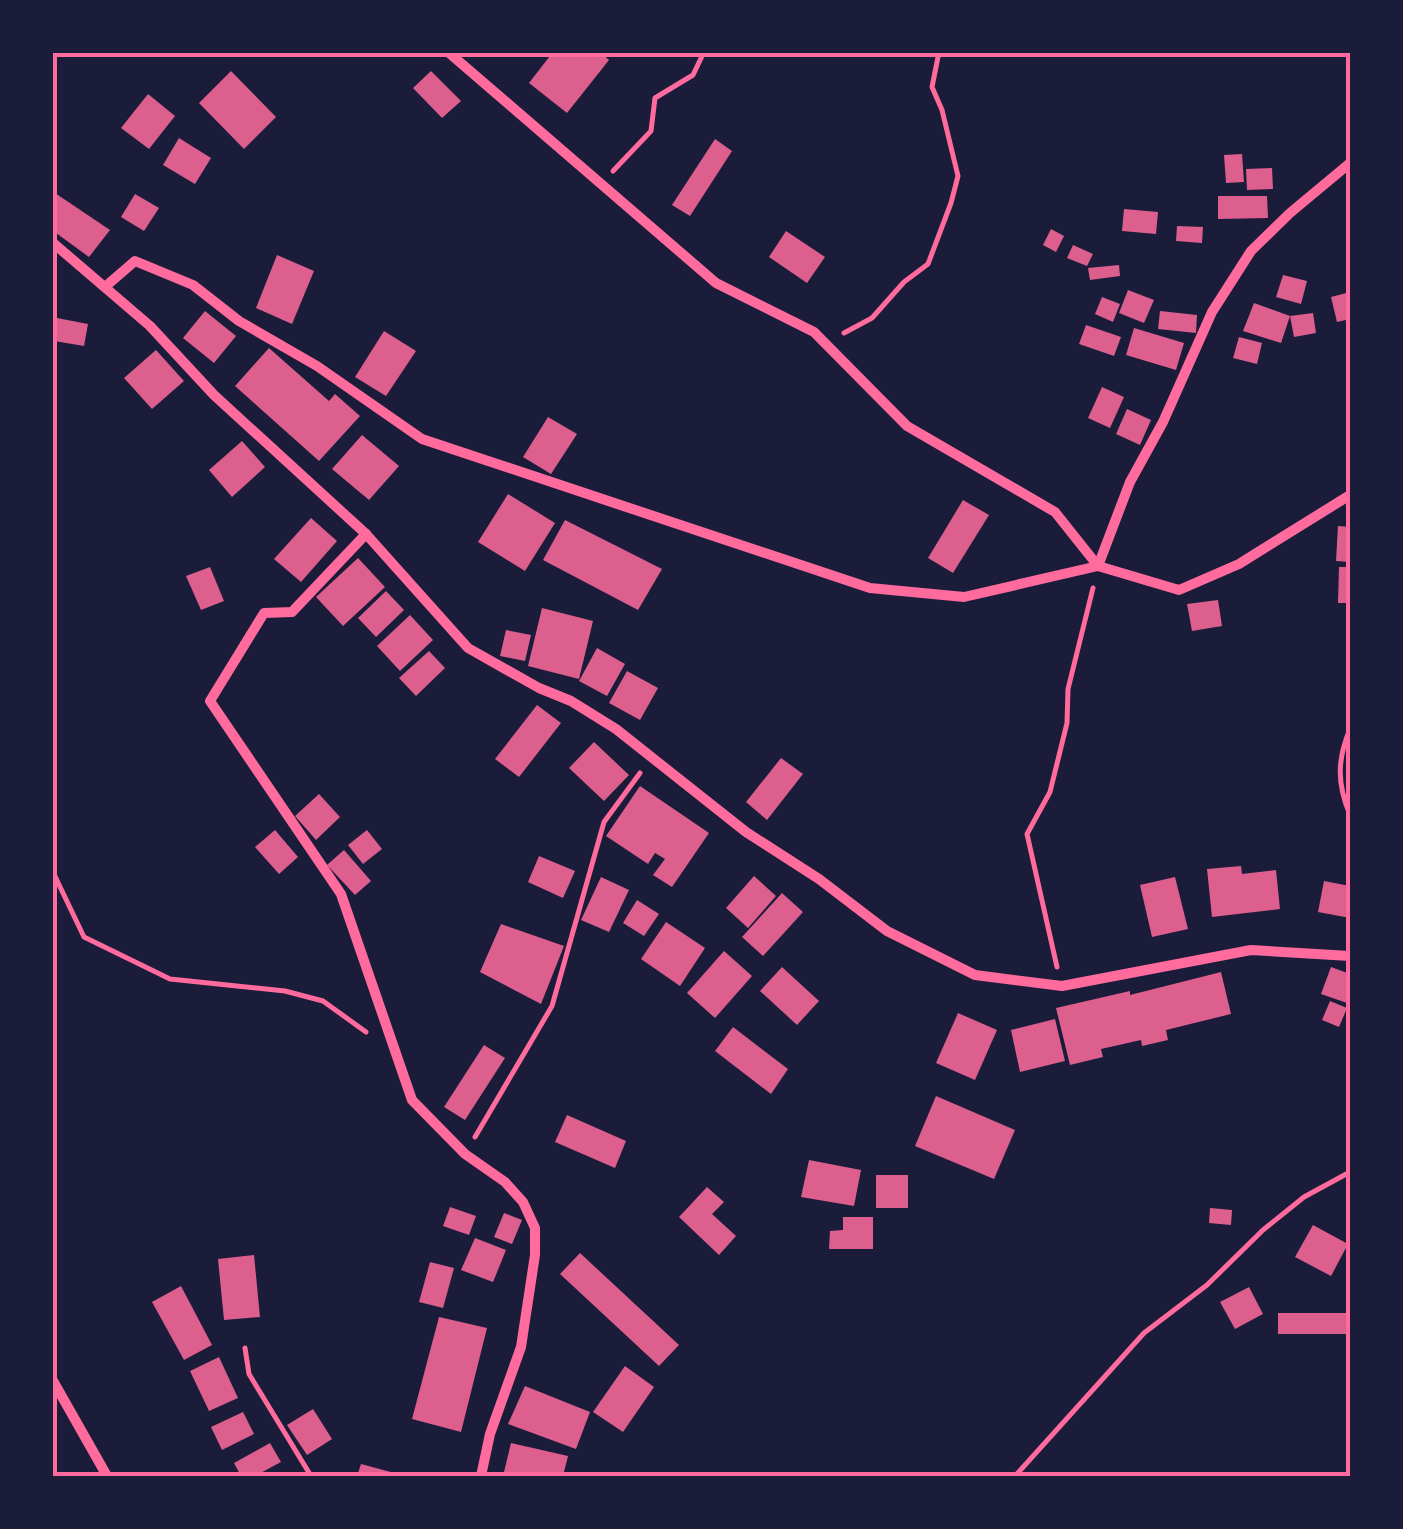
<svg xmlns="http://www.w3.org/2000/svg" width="1403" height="1529" font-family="'PT Sans Narrow',sans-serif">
<rect width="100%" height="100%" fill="#1b1b3a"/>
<g fill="#dd5f8e">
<polygon points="553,52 600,52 609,60 567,113 529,83"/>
<polygon points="231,71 276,117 244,149 199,103"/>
<polygon points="431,71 461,101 442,118 413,88"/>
<polygon points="148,94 175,116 149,149 121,128"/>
<polygon points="179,138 211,158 195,184 163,165"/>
<polygon points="715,139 732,151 690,216 672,205"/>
<polygon points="1242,154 1244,182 1226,183 1224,155"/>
<polygon points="1272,168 1273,189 1247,190 1246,169"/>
<polygon points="52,191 110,230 89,257 52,230"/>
<polygon points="135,194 159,208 144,231 121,217"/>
<polygon points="1218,196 1267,196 1268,218 1218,219"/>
<polygon points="1124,209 1158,212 1156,234 1122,231"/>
<polygon points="1177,226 1203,227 1202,243 1176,241"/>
<polygon points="1051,229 1064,236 1056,252 1043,245"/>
<polygon points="786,231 825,257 807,283 769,257"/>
<polygon points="1073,245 1093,254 1087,266 1067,258"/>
<polygon points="277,255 314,271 292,324 256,308"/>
<polygon points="1119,265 1120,276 1090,280 1088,268"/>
<polygon points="1283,275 1307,281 1301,304 1276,297"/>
<polygon points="1128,290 1154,300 1144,323 1119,313"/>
<polygon points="1350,292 1350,319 1337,322 1331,297"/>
<polygon points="1102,297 1120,304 1113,322 1095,314"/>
<polygon points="1254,303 1290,316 1313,313 1316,333 1294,337 1290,316 1281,343 1243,331"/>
<polygon points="205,311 236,336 214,363 183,338"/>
<polygon points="1160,311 1197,315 1196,333 1158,329"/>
<polygon points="57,318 88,324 84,346 54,341"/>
<polygon points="1086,325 1121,337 1114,356 1079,344"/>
<polygon points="1134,328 1184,343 1176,370 1126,355"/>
<polygon points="384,331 416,351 386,396 355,377"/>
<polygon points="1239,337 1262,343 1257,364 1233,358"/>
<polygon points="269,348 329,401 335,394 360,416 319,461 235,386"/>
<polygon points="156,350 184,381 152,409 124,378"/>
<polygon points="1102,387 1124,397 1110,428 1088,418"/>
<polygon points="1127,409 1151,420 1140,445 1116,434"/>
<polygon points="548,417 577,434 551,474 523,457"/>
<polygon points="362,435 399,466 369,500 332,469"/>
<polygon points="242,441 265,467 232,497 209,470"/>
<polygon points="508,494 555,523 525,571 478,542"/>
<polygon points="963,500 989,515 953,573 928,558"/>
<polygon points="311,518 337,541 301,582 274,559"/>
<polygon points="565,520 662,569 638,610 543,560"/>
<polygon points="1338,526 1350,527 1350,562 1336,561"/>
<polygon points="358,558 385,587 343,626 316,597"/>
<polygon points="210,567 224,601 201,610 186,576"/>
<polygon points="1339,567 1350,567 1350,603 1338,603"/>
<polygon points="386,591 404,610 376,637 358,618"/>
<polygon points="1218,600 1222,626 1192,631 1187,604"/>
<polygon points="542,608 593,621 579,679 528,666"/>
<polygon points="410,615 433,640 400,671 377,646"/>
<polygon points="506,630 531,635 525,661 500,656"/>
<polygon points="597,648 625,664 607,696 579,681"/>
<polygon points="429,651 445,668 416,696 399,678"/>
<polygon points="627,671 658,688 640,720 609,703"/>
<polygon points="537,705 561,723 519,777 495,759"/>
<polygon points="594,742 629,775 604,801 569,768"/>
<polygon points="781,758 803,774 767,820 746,802"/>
<polygon points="640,786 709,833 672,887 653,875 665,859 655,853 648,864 606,836"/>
<polygon points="319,794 340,817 316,840 295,816"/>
<polygon points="275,830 298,857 279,874 255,847"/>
<polygon points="367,830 382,849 363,864 348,845"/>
<polygon points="344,850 371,881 355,895 327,865"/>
<polygon points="539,856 575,871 563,898 528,882"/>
<polygon points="1241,866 1242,874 1276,870 1280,909 1212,917 1207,869"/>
<polygon points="754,876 776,896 748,928 726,908"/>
<polygon points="601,877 629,890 609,932 581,920"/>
<polygon points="1175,877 1188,929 1152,937 1140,885"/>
<polygon points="1324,881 1350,886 1350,918 1318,912"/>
<polygon points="782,893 803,912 763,956 742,937"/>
<polygon points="637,900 659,914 644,936 623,923"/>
<polygon points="666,922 705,948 680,986 641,959"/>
<polygon points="501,924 564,946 541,1004 480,972"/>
<polygon points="724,951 752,976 715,1018 687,993"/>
<polygon points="782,967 819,1001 797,1025 760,991"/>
<polygon points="1331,967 1350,974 1350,1004 1321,994"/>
<polygon points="1221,972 1231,1014 1166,1030 1168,1040 1142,1046 1141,1040 1101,1049 1103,1057 1070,1065 1056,1008 1130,991 1130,995"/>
<polygon points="1330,1001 1347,1008 1339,1027 1322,1020"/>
<polygon points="958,1013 997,1030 975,1080 936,1063"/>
<polygon points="1055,1019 1065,1061 1020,1072 1011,1030"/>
<polygon points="733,1027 788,1069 771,1094 715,1051"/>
<polygon points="484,1045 505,1058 465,1120 444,1107"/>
<polygon points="936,1096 1015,1130 994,1179 915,1146"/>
<polygon points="567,1115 626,1141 615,1168 555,1142"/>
<polygon points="809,1160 861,1170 854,1206 801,1197"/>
<rect x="876" y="1175" width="32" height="33"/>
<polygon points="707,1187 724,1202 712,1214 736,1236 719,1255 679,1217"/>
<polygon points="450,1207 476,1216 469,1235 443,1226"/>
<polygon points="1210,1208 1232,1210 1231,1225 1209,1223"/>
<polygon points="504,1213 522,1220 512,1244 494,1237"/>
<polygon points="843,1217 873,1217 873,1249 829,1249 830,1231 843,1230"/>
<polygon points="1313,1225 1348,1244 1331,1276 1295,1257"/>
<polygon points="475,1238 506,1250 493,1282 461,1270"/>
<polygon points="580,1253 679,1345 659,1366 560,1274"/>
<polygon points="254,1255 260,1317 224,1320 218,1259"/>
<polygon points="430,1262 454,1268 443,1308 419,1302"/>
<polygon points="181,1286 212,1345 184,1360 152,1302"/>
<polygon points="1249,1287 1263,1314 1235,1329 1220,1302"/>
<rect x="1278" y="1313" width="72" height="21"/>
<polygon points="439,1317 487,1328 461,1432 412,1419"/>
<polygon points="219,1357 238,1398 209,1411 190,1371"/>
<polygon points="625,1366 654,1387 623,1432 593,1412"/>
<polygon points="525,1386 590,1412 576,1449 508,1424"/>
<polygon points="313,1409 332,1439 307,1455 287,1425"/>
<polygon points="243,1412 254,1434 222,1450 211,1427"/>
<polygon points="270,1443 281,1462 255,1476 241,1476 234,1463"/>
<polygon points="511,1443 568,1456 563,1476 503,1476"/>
<polygon points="361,1464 402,1475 402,1476 357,1476"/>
</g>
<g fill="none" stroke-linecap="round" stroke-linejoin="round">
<g stroke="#ff6b9d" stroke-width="5">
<polyline points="613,171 651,131 655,98 693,75 704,52"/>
<polyline points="844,333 872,318 904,282 928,264 951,203 958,176 942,110 932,87 939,52"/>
<path d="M1350,729C1337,760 1337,784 1350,815"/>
<polyline points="52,870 84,937 170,979 285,991 323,1001 366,1032"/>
<polyline points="1057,967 1027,834 1050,792 1067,723 1068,689 1093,588"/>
<polyline points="475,1137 552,1006 604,822 640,773"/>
<polyline points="245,1348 249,1374 311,1476"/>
<polyline points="1015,1476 1144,1333 1207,1285 1263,1230 1304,1197 1350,1172"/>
</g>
<g stroke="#ff6b9d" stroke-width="10">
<polyline points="448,52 716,283 814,332 907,426 1055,512 1098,566"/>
<polyline points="52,242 150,326 214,395 366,534 468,648 539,688 571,701 616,729 746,832 819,879 887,931 975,975 1062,986 1251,950 1350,956"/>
<polyline points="106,286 135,261 193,285 239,321 317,366 422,439 870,588 964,597 1098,566 1179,590 1239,564 1350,495"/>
<polyline points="366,534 292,612 264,613 210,701 341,894 412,1100 465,1154 505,1182 523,1202 535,1228 535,1255 521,1347 490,1434 481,1476"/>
<polyline points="1098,566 1130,482 1163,422 1212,312 1251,251 1290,213 1350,163"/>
<polyline points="52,1379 107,1476"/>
</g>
</g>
<rect width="1403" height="1529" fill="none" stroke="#1b1b3a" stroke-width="110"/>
<rect x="55" y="55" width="1293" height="1419" fill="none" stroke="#ff6b9d" stroke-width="4"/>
</svg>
